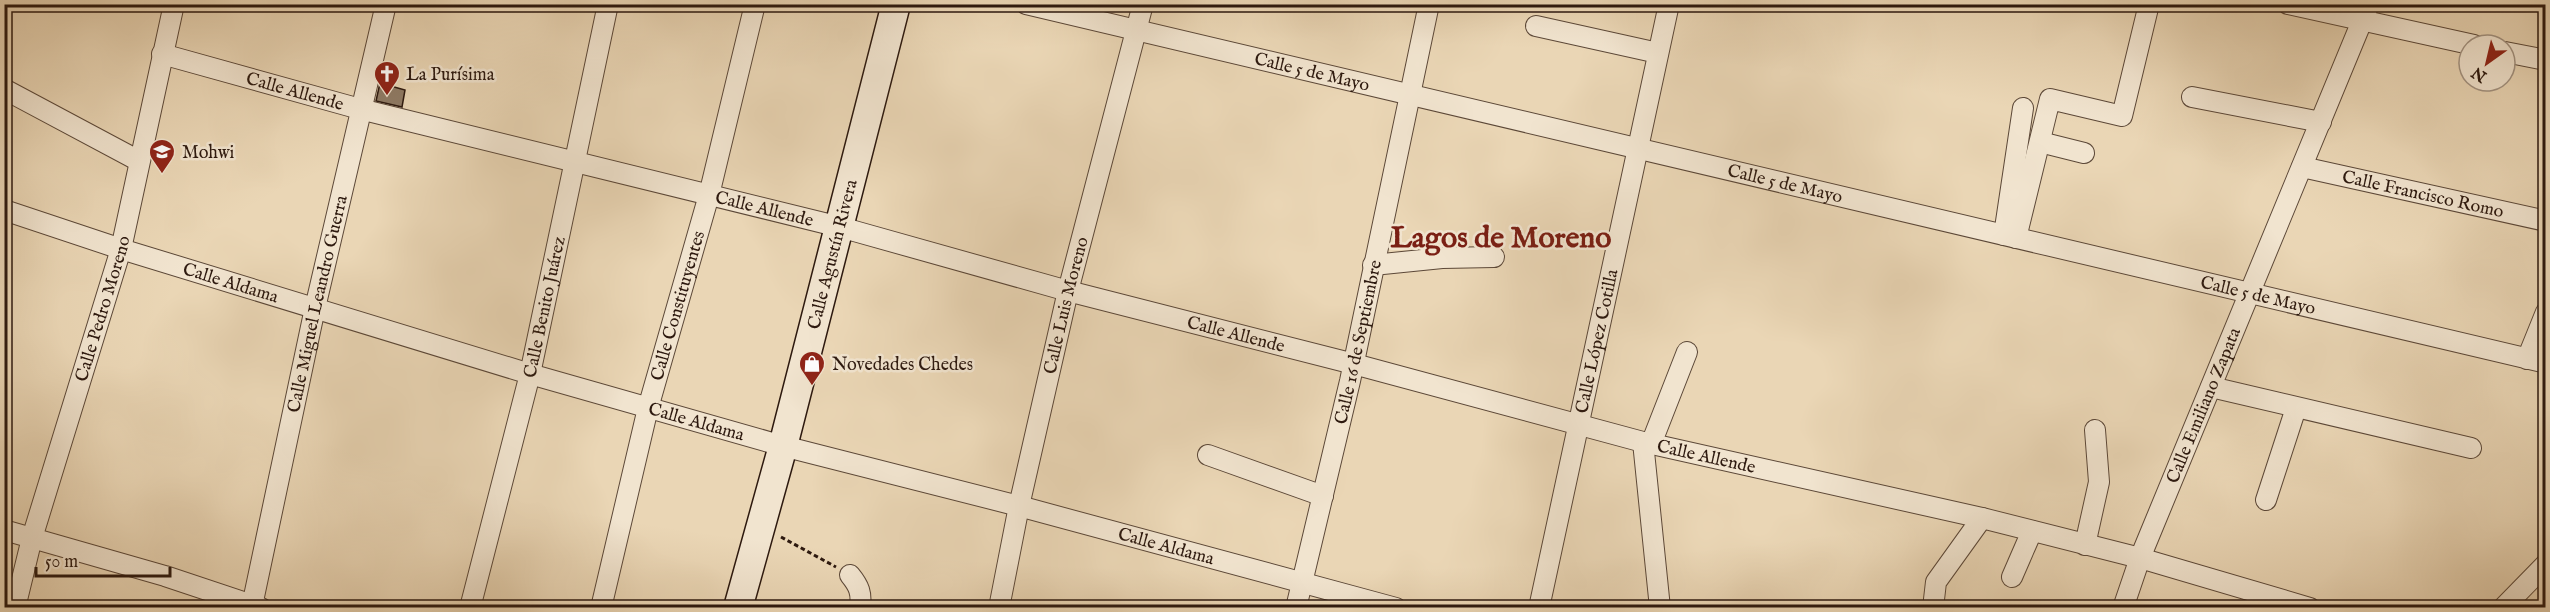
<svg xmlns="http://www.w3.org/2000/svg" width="2550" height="612" font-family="'IM FELL English',serif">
<rect width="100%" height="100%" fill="#ead6b5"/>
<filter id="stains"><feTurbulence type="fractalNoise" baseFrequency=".00333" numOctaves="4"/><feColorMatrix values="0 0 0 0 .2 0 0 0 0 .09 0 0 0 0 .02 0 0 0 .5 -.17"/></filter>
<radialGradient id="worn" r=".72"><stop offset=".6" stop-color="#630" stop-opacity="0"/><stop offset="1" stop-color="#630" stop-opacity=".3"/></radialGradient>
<polygon fill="#8f7b65" stroke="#2d190f" stroke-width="1.5" points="380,83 405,90 402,107 376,101"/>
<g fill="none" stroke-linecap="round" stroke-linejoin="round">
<defs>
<g id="minor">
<path id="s1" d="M1026,4L2546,363"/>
<polyline points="2288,4 2474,45"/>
<polyline points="1536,26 1658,53"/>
<polyline points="2505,52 2546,60"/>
<path id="s2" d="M162,54L360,109L840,227L1068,291L1354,364L1643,442L1982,518L2140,558L2310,608"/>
<polyline points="4,89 139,161"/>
<polyline points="2192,97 2321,122"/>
<polyline points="2040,142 2084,153"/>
<path id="s3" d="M2302,167L2546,221"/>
<path id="s4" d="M4,210L121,249L530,374L783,446L1019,506L1396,608"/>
<polyline points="2004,235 2023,108"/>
<polyline points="2016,238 2050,99 2122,116 2149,4"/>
<polyline points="1373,265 1442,258 1494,257"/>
<polyline points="2527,359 2546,312"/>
<polyline points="2211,387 2471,448"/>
<polyline points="1643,442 1660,608"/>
<polyline points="1651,444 1687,352"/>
<polyline points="1208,455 1323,496"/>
<polyline points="2266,500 2296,408"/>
<polyline points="4,530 165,576 261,608"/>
<polyline points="2085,545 2099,482 2095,430"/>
<path d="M850,575C859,586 862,593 860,608"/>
<polyline points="2012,577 2032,531"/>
<path id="s5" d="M252,606L315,308L386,4"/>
<path id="s6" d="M15,608L32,538L121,249L174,4"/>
<path id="s7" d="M470,608L530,374L608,4"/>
<path id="s8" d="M601,608L648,408L709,195L755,4"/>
<path id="s9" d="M999,608L1019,506L1068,291L1143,4"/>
<path id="s10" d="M1296,608L1350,381L1429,4"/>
<path id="s11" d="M1539,608L1669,4"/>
<polyline points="1933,608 1936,582 1982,518"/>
<path id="s12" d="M2123,608L2140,558L2369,4"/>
<polyline points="2503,608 2546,564"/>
</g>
<g id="secondary">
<path id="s13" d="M738,608L783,446L896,4"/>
</g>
</defs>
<use href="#minor" stroke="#5c4838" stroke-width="22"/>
<use href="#secondary" stroke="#2d190f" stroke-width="31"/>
<polyline stroke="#2d190f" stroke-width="3" stroke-dasharray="4.5 3" stroke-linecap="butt" points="781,537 836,567"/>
<use href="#minor" stroke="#f1e4cf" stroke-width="20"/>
<use href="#secondary" stroke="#f1e4cf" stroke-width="28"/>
</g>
<defs>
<symbol id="church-pin" viewBox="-11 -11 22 30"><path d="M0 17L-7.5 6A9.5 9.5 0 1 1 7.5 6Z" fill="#8f2418" stroke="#f1e4cf"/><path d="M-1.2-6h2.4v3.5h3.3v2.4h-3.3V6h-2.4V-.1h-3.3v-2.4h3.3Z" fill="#fff"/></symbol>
<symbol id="school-pin" viewBox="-11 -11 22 30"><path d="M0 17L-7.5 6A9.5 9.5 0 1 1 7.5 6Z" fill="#8f2418" stroke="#f1e4cf"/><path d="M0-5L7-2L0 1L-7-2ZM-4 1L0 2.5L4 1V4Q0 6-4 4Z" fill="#fff"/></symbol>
<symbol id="shop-pin" viewBox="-11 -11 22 30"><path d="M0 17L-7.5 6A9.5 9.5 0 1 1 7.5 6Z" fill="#8f2418" stroke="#f1e4cf"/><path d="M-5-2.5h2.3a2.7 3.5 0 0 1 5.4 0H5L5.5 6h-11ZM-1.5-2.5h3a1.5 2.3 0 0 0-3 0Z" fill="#fff"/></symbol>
</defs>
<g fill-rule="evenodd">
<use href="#church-pin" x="372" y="59" width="30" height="40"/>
<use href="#school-pin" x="147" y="137" width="30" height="40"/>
<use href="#shop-pin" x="797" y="349" width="30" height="40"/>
</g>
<g text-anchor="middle" stroke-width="5" stroke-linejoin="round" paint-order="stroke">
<g font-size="18" fill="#2d190f" stroke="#f1e4cf">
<text dy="6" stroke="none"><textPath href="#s1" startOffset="294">Calle 5 de Mayo</textPath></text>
<text dy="6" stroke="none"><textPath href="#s2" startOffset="138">Calle Allende</textPath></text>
<text dy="6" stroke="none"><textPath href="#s1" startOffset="780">Calle 5 de Mayo</textPath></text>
<text dy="6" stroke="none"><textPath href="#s3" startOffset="124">Calle Francisco Romo</textPath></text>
<text dy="6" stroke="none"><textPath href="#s2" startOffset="622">Calle Allende</textPath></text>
<text dy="6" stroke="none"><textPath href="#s13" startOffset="366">Calle Agustín Rivera</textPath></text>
<text dy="6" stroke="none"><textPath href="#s4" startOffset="238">Calle Aldama</textPath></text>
<text dy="6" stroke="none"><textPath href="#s1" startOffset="1266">Calle 5 de Mayo</textPath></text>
<text dy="6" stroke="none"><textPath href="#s5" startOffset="309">Calle Miguel Leandro Guerra</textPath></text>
<text dy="6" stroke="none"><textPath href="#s9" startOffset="310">Calle Luis Moreno</textPath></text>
<text dy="6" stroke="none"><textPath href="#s8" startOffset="312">Calle Constituyentes</textPath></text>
<text dy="6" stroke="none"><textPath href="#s7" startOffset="310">Calle Benito Juárez</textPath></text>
<text dy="6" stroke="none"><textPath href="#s6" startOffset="312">Calle Pedro Moreno</textPath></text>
<text dy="6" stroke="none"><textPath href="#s2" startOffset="1110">Calle Allende</textPath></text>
<text dy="6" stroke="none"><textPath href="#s11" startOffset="273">Calle López Cotilla</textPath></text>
<text dy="6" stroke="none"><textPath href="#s10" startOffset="273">Calle 16 de Septiembre</textPath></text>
<text dy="6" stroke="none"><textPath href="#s12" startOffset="218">Calle Emiliano Zapata</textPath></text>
<text dy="6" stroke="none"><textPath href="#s4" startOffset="724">Calle Aldama</textPath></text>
<text dy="6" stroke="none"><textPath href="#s2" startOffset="1596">Calle Allende</textPath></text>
<text dy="6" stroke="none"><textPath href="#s4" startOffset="1210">Calle Aldama</textPath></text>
</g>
<g font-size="18" fill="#2d190f" stroke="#f1e4cf" text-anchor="start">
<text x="406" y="80">La Purísima</text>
<text x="182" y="158">Mohwi</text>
<text x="832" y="370">Novedades Chedes</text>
</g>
<g font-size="30" font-weight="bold" fill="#7a1f14" stroke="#f1e4cf">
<text x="1501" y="247">Lagos de Moreno</text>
</g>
</g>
<rect width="2550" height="612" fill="none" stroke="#ead6b5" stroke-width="24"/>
<rect x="6" y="6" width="2538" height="600" fill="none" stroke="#2d190f" stroke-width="3"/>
<rect x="12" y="12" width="2526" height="588" fill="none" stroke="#2d190f" stroke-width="1.5"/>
<g transform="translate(2487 63) rotate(214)"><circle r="28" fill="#f1e4cf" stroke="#a39382" stroke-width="1.5"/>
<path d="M0-4.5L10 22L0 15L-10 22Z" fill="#8f2418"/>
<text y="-9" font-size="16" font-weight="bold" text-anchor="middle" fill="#2d190f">N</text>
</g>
<path d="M36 567v9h134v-9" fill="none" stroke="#2d190f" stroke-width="3"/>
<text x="45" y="567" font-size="18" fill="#2d190f" stroke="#f1e4cf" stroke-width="4.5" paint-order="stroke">50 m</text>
<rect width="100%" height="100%" filter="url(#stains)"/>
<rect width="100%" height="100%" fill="url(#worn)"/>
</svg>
